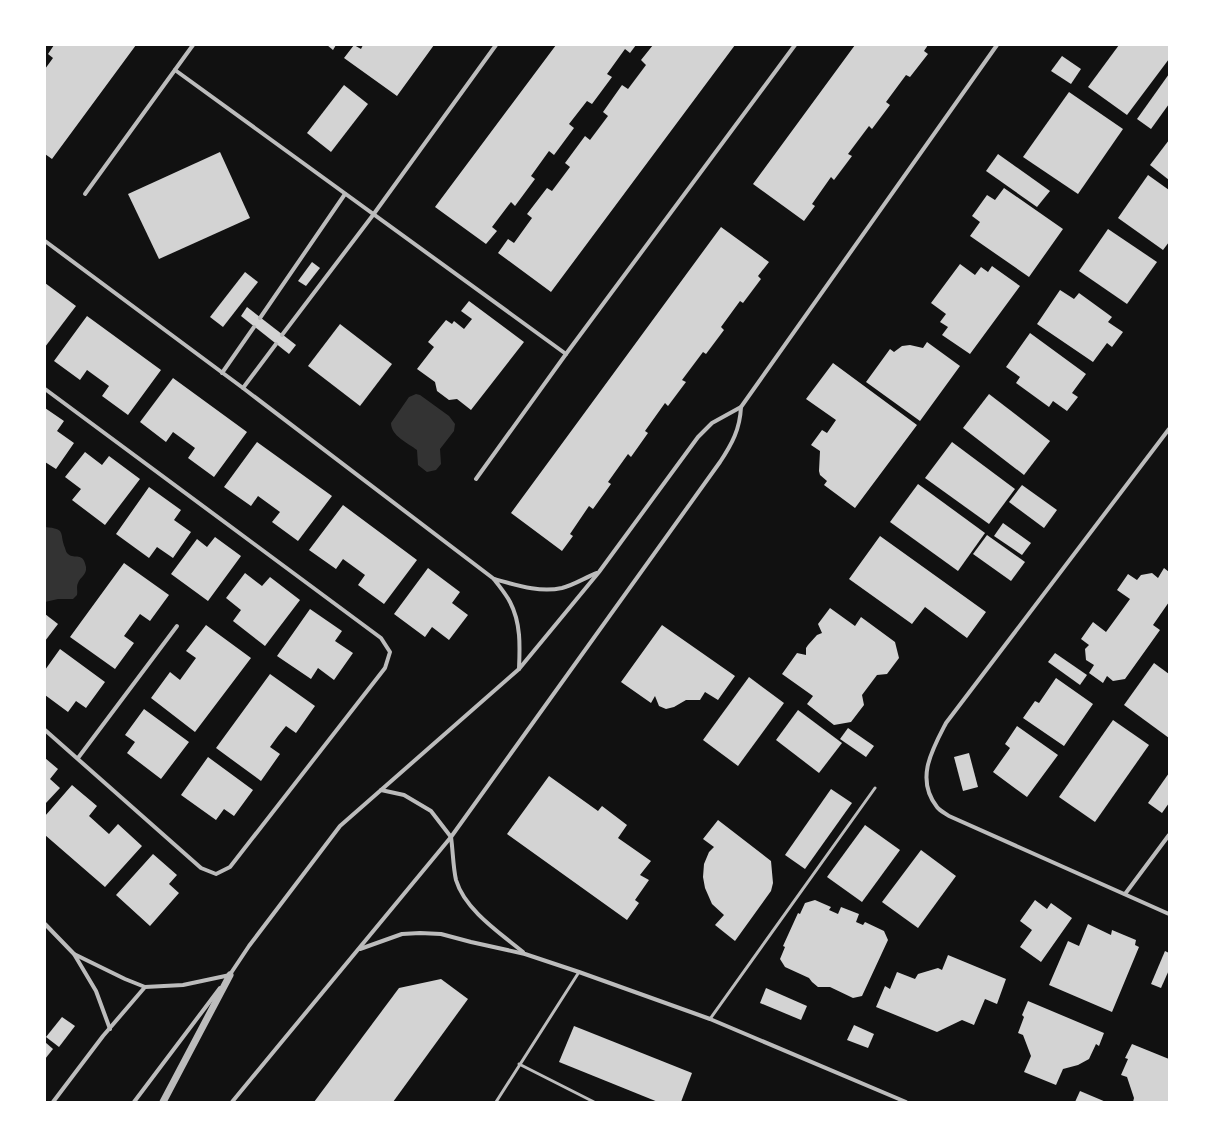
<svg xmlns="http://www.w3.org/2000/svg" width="1214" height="1147" font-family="Rubik,sans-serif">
<rect width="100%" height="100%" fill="#111"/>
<g fill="#333">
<path d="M416,394L420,395L449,416L455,424L454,431L440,449L441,464L436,470L427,472L418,465L417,450C408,443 391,436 391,423L409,397Z"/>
<path d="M45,527C67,529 59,533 65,548C66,551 66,552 68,554C75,560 83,551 86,567C87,575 80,577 78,583C76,587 78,591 77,595L73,599H58L45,602Z"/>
</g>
<g fill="#d3d3d3">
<polygon points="54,45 136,45 52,159 45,154 45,69 53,58 48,54"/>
<polygon points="327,45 336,45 333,50"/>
<polygon points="354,45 361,49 363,45 434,45 397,96 344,58"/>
<polygon points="556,45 636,45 630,53 625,49 607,74 612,77 592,104 587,101 569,124 574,128 554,155 549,151 531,176 535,179 515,206 511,202 492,227 497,231 486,244 435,207"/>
<polygon points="653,45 735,45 551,292 498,253 508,239 514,243 532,218 527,214 547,188 552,191 570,167 565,163 585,136 590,140 608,116 603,112 622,85 628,89 646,65 641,60"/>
<polygon points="855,45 928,45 924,51 928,54 910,77 906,75 886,102 890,105 872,129 869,126 848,154 852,156 834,180 831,177 812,204 815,206 804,221 753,184"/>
<polygon points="1119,45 1169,45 1169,59 1127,115 1088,87"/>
<polygon points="1062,56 1081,69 1071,84 1051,71"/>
<polygon points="1169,74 1169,104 1151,129 1137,119"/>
<polygon points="344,85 368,104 331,152 307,133"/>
<polygon points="1069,92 1123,129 1078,194 1023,157"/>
<polygon points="1169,140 1169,180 1150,165"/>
<polygon points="220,152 250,218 159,259 128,194"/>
<polygon points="998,154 1050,191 1037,207 986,171"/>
<polygon points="1148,175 1169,190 1169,242 1163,250 1118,218"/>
<polygon points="1004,188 1063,229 1029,277 970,236 980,222 972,216 987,195 995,200"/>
<polygon points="721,227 769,262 758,276 761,279 743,303 740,301 721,327 724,330 706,354 703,352 682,380 686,382 668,406 665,403 645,431 648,433 631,457 628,454 608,482 611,484 593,509 589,506 570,534 573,536 562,551 511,513"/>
<polygon points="1108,229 1157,262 1127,304 1079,271"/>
<polygon points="312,262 320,268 306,286 298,281"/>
<polygon points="960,264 975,275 981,267 988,272 992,266 1020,286 970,354 942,335 948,327 940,322 946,314 931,303"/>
<polygon points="245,272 258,282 223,327 210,317"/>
<polygon points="45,283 76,306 45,347"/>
<polygon points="1060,290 1074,299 1079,293 1112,317 1108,322 1123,332 1112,347 1107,343 1093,362 1037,324"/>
<polygon points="469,301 524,342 471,410 457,399 449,400 437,391 435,382 417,369 434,347 428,342 446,320 452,324 454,321 464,329 472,319 461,311"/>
<polygon points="247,307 296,345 289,354 241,316"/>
<polygon points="87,316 161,370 128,415 102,396 109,386 87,370 80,380 54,361"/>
<polygon points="340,324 392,364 360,406 308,366"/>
<polygon points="1030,333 1086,374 1072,393 1078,397 1067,411 1053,401 1049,407 1016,383 1020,377 1006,367"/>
<polygon points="927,342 960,366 920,421 866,382 890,349 894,352 902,346 910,345 923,348"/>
<polygon points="833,363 917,425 855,508 824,485 827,481 820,475 819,471 820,451 811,445 822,430 827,433 836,420 806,399"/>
<polygon points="173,378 247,432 214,477 188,458 195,448 173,432 166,442 140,422"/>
<polygon points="989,394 1050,441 1024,475 963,428"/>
<polygon points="45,408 64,421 57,431 74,443 56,469 45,462"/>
<polygon points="257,442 332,496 298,541 272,522 280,512 258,496 251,506 224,487"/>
<polygon points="952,442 1015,489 989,524 925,478"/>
<polygon points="85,452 102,465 109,456 140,479 105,525 72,500 81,489 65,477"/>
<polygon points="918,484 985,533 958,571 890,522"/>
<polygon points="1022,485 1057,510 1044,528 1009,502"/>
<polygon points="149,487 181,510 174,520 191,532 173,558 157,547 149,558 116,534"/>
<polygon points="343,505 417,560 384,604 358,585 365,575 343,559 336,569 309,550"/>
<polygon points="1003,523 1031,543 1022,555 994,536"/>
<polygon points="987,535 1025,562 1011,581 973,554"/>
<polygon points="880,536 986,612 967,638 925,607 912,624 849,579"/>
<polygon points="215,537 241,556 208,601 171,574 197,539 207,547"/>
<polygon points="124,563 169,595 150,621 140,614 124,636 134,643 115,669 70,637"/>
<polygon points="428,568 460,592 452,603 468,615 449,640 432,627 425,637 394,614"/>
<polygon points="1164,568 1169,572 1169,602 1153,625 1160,630 1125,679 1113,681 1107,676 1103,683 1089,673 1094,665 1086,660 1085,649 1089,645 1081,639 1093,622 1106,632 1130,599 1117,590 1128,574 1137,580 1141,575 1152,573 1158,578"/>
<polygon points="245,573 262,586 270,577 300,600 265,646 233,621 241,610 226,598"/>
<polygon points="830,608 855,626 861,617 895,642 899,658 887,674 877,675 862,695 864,705 851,722 834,725 807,704 813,696 782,674 797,653 806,655 806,648 808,645 817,635 822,633 818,624"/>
<polygon points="310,609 342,631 335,641 353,653 334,680 318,668 311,679 277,656"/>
<polygon points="45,614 58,624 45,641"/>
<polygon points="206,625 251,658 195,732 151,698 170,672 180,680 196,658 186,651"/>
<polygon points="662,625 735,676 718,700 705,692 700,700 686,700 674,707 666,709 659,706 655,696 651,703 621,682"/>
<polygon points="60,649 105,682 86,708 76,701 68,712 45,695 45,670"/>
<polygon points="1055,653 1087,675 1080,685 1048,662"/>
<polygon points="1154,663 1169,674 1169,738 1124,705"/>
<polygon points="270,674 315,706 296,733 286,726 278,736 270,747 280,754 261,781 216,748"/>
<polygon points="749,677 784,703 738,766 703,740"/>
<polygon points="1056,678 1093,704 1064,746 1023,718 1035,701 1039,703"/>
<polygon points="144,709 189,742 161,779 127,753 135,742 125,735"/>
<polygon points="798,710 842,743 819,773 776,740"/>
<polygon points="1113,720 1149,745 1095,822 1059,797"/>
<polygon points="1017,726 1058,755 1027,797 993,772 1010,748 1005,744"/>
<polygon points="848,728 874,746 866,757 840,739"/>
<polygon points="969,753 978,787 963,791 954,757"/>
<polygon points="208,757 253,790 234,816 224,809 216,820 181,795"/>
<polygon points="45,758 58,769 50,779 60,788 45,804"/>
<polygon points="1169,773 1169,803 1162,813 1148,803"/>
<polygon points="549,776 598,811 602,806 627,825 618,838 651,861 640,875 649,880 635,900 639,903 627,920 507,834"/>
<polygon points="72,785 97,806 89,816 109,834 118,824 142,846 105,887 45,835 45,816"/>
<polygon points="831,789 852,803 805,869 785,855"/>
<polygon points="718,820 771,861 773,883 771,891 735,941 715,925 724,915 712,904 705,888 703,877 704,864 709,852 714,847 703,839"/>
<polygon points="865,825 900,850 862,902 827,877"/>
<polygon points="921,850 956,876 918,928 882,902"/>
<polygon points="153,854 177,875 169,884 179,893 150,926 116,895"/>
<polygon points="815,900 831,907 829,910 838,914 841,907 859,914 856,922 863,925 865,922 884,931 888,940 862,996 853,998 830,987 818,987 812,982 809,978 785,967 780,959 785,947 783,946 798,913 800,914 805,903"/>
<polygon points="1035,900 1047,909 1051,903 1072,918 1041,962 1020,947 1032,930 1020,921"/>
<polygon points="1088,924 1111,935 1112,930 1136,940 1135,945 1139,947 1112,1012 1049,985 1068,941 1079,946"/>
<polygon points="1165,951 1169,953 1169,970 1161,988 1151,984"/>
<polygon points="948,955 1006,979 997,1004 985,999 974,1025 962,1020 937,1032 876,1007 885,986 890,989 897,972 915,979 918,974 938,968 942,970"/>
<polygon points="441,979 468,999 393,1102 314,1102 399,988"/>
<polygon points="766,988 807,1006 801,1020 760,1003"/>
<polygon points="1028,1001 1104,1033 1099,1046 1096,1044 1089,1059 1078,1065 1063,1069 1056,1085 1024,1072 1031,1056 1023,1035 1018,1033 1024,1017 1022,1015"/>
<polygon points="62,1017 75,1026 59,1047 46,1037"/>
<polygon points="854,1025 874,1034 868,1048 847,1040"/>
<polygon points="574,1026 692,1073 681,1102 658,1102 559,1062"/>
<polygon points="45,1042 53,1049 45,1059"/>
<polygon points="1132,1044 1169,1059 1169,1102 1133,1102 1134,1098 1127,1077 1121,1075 1128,1059 1125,1058"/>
<polygon points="1080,1091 1106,1102 1075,1102"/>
</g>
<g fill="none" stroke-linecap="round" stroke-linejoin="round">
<g stroke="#bcbcbc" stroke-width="3">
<polyline points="710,1019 875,788"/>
<polyline points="519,1064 594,1102"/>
<polyline points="496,1102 579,972"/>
</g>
<g stroke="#bcbcbc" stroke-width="4">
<polyline points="175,70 566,354"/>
<polyline points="85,194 193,45"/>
<path d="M45,241L243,388L494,579C499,586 506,594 510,602C521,623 520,646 519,669"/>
<polyline points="260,318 345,194"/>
<polyline points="282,335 373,215 496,45"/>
<polyline points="222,373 254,327"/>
<polyline points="243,388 276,344"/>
<polyline points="45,389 381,638 390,652 385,668 230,867 216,874 201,868 45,730"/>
<path d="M1169,429L946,723C932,750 915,779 937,807C940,811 945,813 949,816L1169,914"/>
<polyline points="476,479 566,354 795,45"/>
<path d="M494,579C516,585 539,593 562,588C574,585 586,577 597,573"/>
<polyline points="78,758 177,626"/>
<polyline points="381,790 404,795 431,811 451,837"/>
<path d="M451,837C453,851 453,867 456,880C465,910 500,933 523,952"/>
<polyline points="1125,894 1169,835"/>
<polyline points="45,924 74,954 96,991 110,1029"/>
<polyline points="360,949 402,934 420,933 441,934 471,942 525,954 579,972 710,1019 906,1102"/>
<polyline points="74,954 125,979 145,987 183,985 230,975"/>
<polyline points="229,976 249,946 340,826 519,669 599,572 698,437 712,423 741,407 997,45"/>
<polyline points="53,1102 103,1036 145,987"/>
<polyline points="134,1102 220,988"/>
<path d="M232,1102L451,837L720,462C732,444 740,429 741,407"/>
</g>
<polyline stroke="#bcbcbc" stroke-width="7" points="163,1102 230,975"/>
</g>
<rect width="1214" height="1147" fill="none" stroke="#ffffff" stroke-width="92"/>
</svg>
